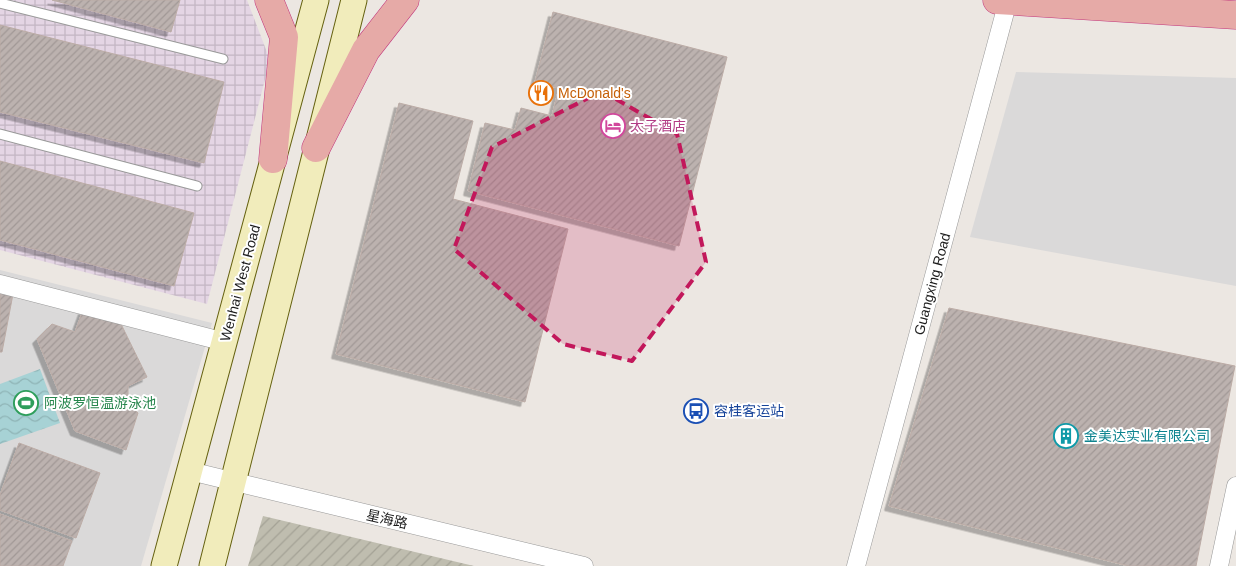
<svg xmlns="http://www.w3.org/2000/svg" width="1236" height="566" font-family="Helvetica,'Noto Sans SC',sans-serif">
<defs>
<pattern id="industrial-grid" width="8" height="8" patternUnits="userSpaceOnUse" patternTransform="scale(1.25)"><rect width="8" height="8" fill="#e4d5e4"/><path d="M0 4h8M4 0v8" fill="none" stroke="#c3b6c3"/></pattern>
<pattern id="construction-furrows" width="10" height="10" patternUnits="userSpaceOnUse" patternTransform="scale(1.25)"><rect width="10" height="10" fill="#bfbdaf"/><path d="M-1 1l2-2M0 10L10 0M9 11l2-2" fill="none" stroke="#a4a296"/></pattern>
<pattern id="water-waves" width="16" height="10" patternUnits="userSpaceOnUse" patternTransform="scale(1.25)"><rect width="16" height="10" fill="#a7d2d5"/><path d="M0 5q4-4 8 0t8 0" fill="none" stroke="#8fb4b6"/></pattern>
<pattern id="building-hatch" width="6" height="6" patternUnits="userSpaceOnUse" patternTransform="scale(1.25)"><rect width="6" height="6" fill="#bcb2af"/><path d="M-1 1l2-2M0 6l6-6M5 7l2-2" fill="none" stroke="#a19896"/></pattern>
<filter id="shadow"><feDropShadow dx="-4.5" dy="4.5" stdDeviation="0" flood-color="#0004"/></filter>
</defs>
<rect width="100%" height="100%" fill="#ece7e2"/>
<g fill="#dad9d9">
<polygon points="1016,72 1236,78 1236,286 970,237"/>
<polygon points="0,270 212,323 141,566 0,566"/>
</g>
<polygon fill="url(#industrial-grid)" points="0,0 247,0 270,60 207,304 0,250"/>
<polygon fill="url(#construction-furrows)" points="263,516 474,566 248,566"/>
<polygon fill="url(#water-waves)" points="40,369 60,423 0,444 0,384"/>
<g fill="url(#building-hatch)" stroke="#bcaca6" filter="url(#shadow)">
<polygon points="52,0 180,0 171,32"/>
<polygon points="553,12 727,57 679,246 468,191 485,123 515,130 521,108 552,116 559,88 535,82"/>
<polygon points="0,25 224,82 204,163 0,112"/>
<polygon points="399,103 473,121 453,199 568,229 525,402 336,354"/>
<polygon points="0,161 194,213 174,286 0,240"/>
<polygon points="0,292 13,294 2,352 0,352"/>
<polygon points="949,308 1235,366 1196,566 1129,566 889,506"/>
<polygon points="83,310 121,324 147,377 128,386 128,404 138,413 126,450 75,431 37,339 52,324 75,332"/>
<polygon points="19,443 100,473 76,538 0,510 0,495"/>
<polygon points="0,514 72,541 63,566 0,566"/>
</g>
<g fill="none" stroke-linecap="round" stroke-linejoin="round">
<defs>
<g id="service">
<polyline points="0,3 223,59"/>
<polyline points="0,134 197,186"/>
</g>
<g id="minor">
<polyline points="0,284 225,342"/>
<polyline points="190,471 584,566"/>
<polyline points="856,566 1008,1"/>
<polyline points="1219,566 1236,486"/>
</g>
<g id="secondary">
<polyline points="164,566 316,0"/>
<polyline points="212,566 354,0"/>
</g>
<g id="trunk">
<polyline points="269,0 284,37 273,159"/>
<polyline points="997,0 1236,15"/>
<polyline points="316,148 366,50 405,0"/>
</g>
</defs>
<use href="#service" stroke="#999" stroke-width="11"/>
<use href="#minor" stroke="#999" stroke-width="19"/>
<use href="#secondary" stroke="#656110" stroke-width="27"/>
<use href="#trunk" stroke="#c2377d" stroke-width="29"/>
<use href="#service" stroke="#fff" stroke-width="9"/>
<use href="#minor" stroke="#fff" stroke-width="18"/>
<use href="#secondary" stroke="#f1ecbb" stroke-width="25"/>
<use href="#trunk" stroke="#e6aaa7" stroke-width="28"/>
</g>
<path fill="#c2185b" fill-opacity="0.2" stroke="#c2185b" stroke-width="4" stroke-dasharray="10 6" stroke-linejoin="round" d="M602,91L677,134L706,262L632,361L563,344L454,249L492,147Z"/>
<defs>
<symbol id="restaurant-ring" viewBox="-11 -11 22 22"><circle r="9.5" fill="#fff" stroke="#e8710a" stroke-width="1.5"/><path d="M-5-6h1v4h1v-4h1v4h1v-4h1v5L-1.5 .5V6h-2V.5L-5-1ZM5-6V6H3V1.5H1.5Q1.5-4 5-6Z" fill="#e8710a"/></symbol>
<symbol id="hotel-ring" viewBox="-11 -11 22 22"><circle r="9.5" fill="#fff" stroke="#d1479c" stroke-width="1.5"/><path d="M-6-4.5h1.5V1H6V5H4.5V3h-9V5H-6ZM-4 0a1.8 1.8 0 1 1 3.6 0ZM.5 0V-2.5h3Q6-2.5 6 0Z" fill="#d1479c"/></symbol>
<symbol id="stadium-ring" viewBox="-11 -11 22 22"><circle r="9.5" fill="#fff" stroke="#2e9e5b" stroke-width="1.5"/><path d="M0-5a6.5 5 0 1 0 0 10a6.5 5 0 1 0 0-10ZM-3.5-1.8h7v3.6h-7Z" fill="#2e9e5b"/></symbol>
<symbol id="bus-ring" viewBox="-11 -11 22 22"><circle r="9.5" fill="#fff" stroke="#1a4fb4" stroke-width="1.5"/><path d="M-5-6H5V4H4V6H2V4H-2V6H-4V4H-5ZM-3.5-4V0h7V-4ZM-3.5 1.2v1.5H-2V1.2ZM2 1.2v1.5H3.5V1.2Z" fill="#1a4fb4"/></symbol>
<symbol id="building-ring" viewBox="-11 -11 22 22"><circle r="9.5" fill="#fff" stroke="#0f9aa8" stroke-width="1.5"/><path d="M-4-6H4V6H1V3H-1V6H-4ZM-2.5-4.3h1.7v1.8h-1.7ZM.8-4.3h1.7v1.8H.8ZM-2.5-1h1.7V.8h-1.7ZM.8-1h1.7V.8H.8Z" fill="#0f9aa8"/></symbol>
</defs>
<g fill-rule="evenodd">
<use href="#restaurant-ring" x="527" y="79" width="28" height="28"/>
<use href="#hotel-ring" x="599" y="112" width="28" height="28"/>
<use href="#stadium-ring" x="12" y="389" width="28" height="28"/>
<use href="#bus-ring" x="682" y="397" width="28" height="28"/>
<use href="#building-ring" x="1052" y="422" width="28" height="28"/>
</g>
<g text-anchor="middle" stroke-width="4" stroke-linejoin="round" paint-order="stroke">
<g font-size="14" fill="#c56008" stroke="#fff" text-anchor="start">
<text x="558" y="98">McDonald's</text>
</g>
<g font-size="14" fill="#b23c85" stroke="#fff" text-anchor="start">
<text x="630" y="131">太子酒店</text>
</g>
<g font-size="14" fill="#1c1c1c" stroke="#fff">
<text transform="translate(240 283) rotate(-75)" y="5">Wenhai West Road</text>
<text transform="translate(932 284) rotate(-75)" y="5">Guangxing Road</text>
<text transform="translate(387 519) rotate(13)" y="5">星海路</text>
</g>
<g font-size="14" fill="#27864d" stroke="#fff" text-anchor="start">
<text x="44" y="408">阿波罗恒温游泳池</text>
</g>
<g font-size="14" fill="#164399" stroke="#fff" text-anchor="start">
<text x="714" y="416">容桂客运站</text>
</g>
<g font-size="14" fill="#0d838f" stroke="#fff" text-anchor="start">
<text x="1084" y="441">金美达实业有限公司</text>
</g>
</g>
</svg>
